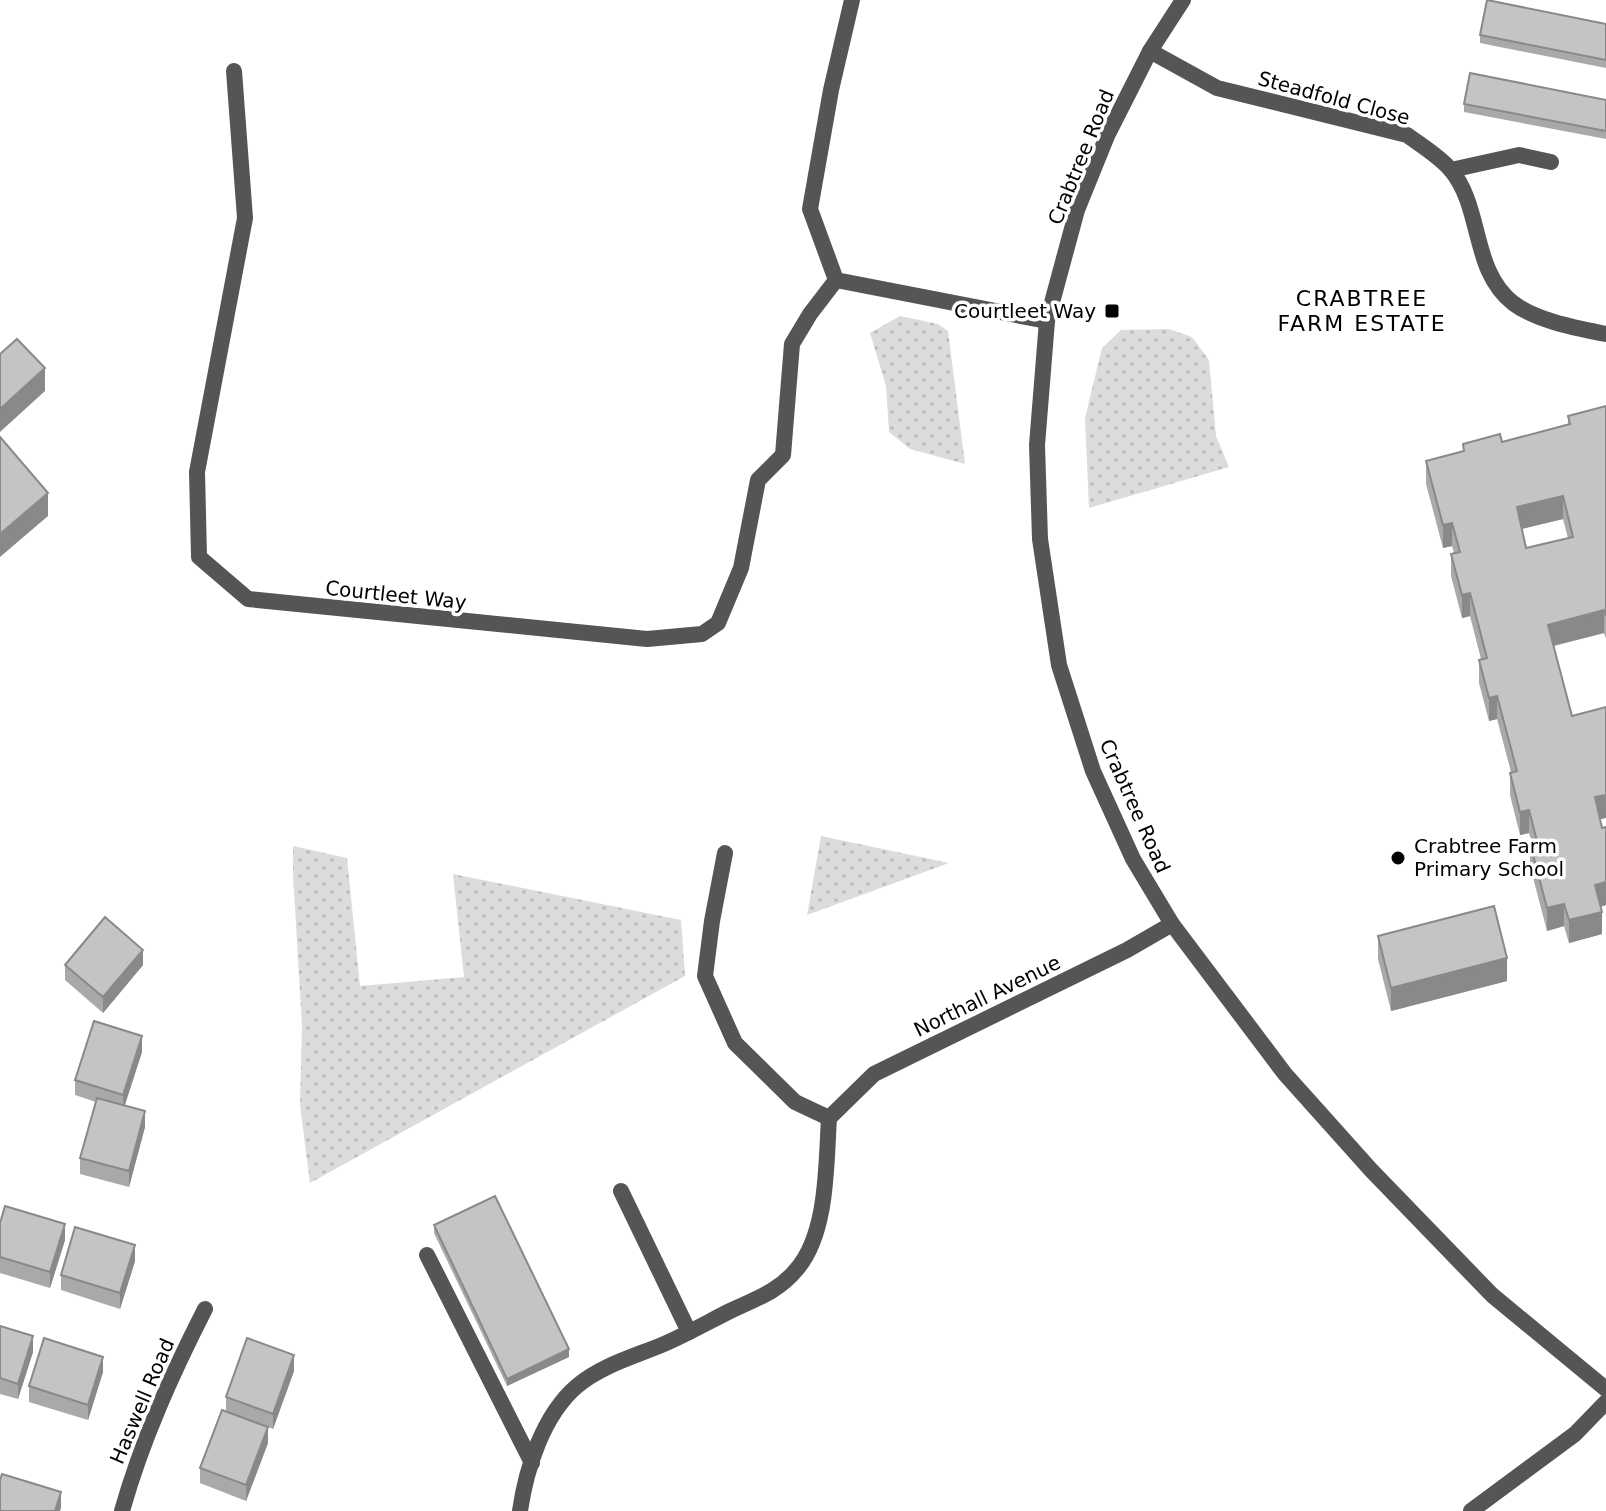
<svg xmlns="http://www.w3.org/2000/svg" width="1606" height="1511" font-family="'DejaVu Sans',sans-serif">
<defs>
<pattern id="grass-dots" width="8" height="8" patternUnits="userSpaceOnUse" patternTransform="scale(2)"><rect width="8" height="8" fill="#dcdcdc"/><path d="M2 2h.1M6 6h.1" fill="none" stroke="#bbb" stroke-width="1.8" stroke-linecap="round"/></pattern>
</defs>
<rect width="100%" height="100%" fill="#fff"/>
<g fill="url(#grass-dots)">
<polygon points="900,316 938,324 948,331 965,464 910,449 889,432 886,386 870,333"/>
<polygon points="1169,329 1192,337 1209,360 1216,436 1229,467 1089,508 1085,418 1102,348 1121,330"/>
<polygon points="821,836 949,863 807,915"/>
<polygon points="293,846 347,858 360,986 464,977 453,874 681,920 685,976 310,1183 300,1105 302,1025 293,875"/>
</g>
<g fill="none" stroke-linecap="round" stroke-linejoin="round">
<g stroke="#555" stroke-width="16">
<polyline points="1451,170 1519,155 1551,162"/>
<polyline points="621,1191 689,1332"/>
</g>
<g stroke="#555" stroke-width="16">
<polyline points="852,0 831,90 810,209 836,280 1047,321"/>
<path d="M1150,51L1217,88L1407,135C1422,146 1439,156 1451,170C1483,209 1471,270 1513,303C1537,321 1576,328 1606,334"/>
<polyline points="234,71 245,218 197,472 199,557 248,599 647,639 702,634 718,623 741,568 758,480 783,455 792,344 810,314 836,280"/>
<polyline points="725,853 712,921 705,976 735,1043 795,1102 829,1118"/>
<polyline points="427,1255 532,1463"/>
<path d="M122,1511C142,1440 172,1374 205,1309"/>
<path d="M520,1511C526,1469 543,1415 577,1386C602,1365 636,1356 664,1344C687,1334 708,1322 730,1311C755,1299 778,1292 796,1270C828,1234 826,1164 829,1118L874,1074L1127,950L1172,924"/>
<polyline points="1471,1511 1575,1434 1606,1402"/>
</g>
<polyline stroke="#555" stroke-width="16" points="1183,0 1150,51 1107,136 1077,210 1047,321 1037,445 1040,539 1059,665 1093,771 1133,859 1172,924 1285,1074 1371,1170 1492,1295 1606,1389"/>
</g>
<g fill="#a9a9a9" fill-rule="evenodd">
<polygon points="1606,24 1606,68 1480,43 1480,35"/>
<polygon points="1606,100 1606,139 1464,112 1464,104"/>
<path d="M1606,406V639L1604,633L1554,646L1572,716L1606,707V818L1600,819L1606,905L1601,907L1602,934L1569,943L1564,926L1547,931L1530,866V843L1532,842L1529,833L1520,835L1510,795V773L1511,772L1497,719L1489,721L1479,683V660L1481,659L1470,616L1462,618L1451,576V554L1454,553L1452,546L1443,548L1426,484V461L1463,451V444L1502,442L1568,425V416ZM1563,519L1568,538L1526,548L1522,529Z"/>
<polygon points="1378,936 1507,981 1391,1011 1378,959"/>
<polygon points="65,965 143,965 103,1013 65,980"/>
<polygon points="142,1052 124,1106 145,1127 129,1187 80,1174 80,1158 96,1102 75,1095 75,1080"/>
<polygon points="0,1223 65,1240 50,1288 0,1273"/>
<polygon points="434,1225 569,1357 507,1386 434,1233"/>
<polygon points="135,1261 120,1309 61,1290 61,1275"/>
<polygon points="0,1326 33,1352 18,1399 0,1394"/>
<polygon points="294,1371 273,1429 268,1427 268,1443 246,1501 200,1483 200,1468 226,1412 226,1397"/>
<polygon points="103,1372 88,1420 29,1402 29,1386"/>
</g>
<g fill="#898989">
<polygon points="45,368 45,391 0,432 0,409"/>
<polygon points="48,493 48,516 0,557 0,534"/>
<polygon points="1563,496 1563,519 1517,530 1517,507"/>
<polygon points="1452,523 1452,546 1443,548 1443,525"/>
<polygon points="1470,593 1470,616 1462,618 1462,595"/>
<polygon points="1604,610 1604,633 1548,647 1548,625"/>
<polygon points="1497,696 1497,719 1489,721 1489,698"/>
<polygon points="1606,795 1606,818 1595,820 1595,797"/>
<polygon points="1529,810 1529,833 1520,835 1520,812"/>
<polygon points="1606,882 1606,905 1595,908 1595,885"/>
<polygon points="1564,904 1564,926 1547,931 1547,908"/>
<polygon points="1602,912 1602,934 1569,943 1569,920"/>
<polygon points="143,950 143,965 103,1013 103,997"/>
<polygon points="1507,958 1507,981 1391,1011 1391,988"/>
<polygon points="142,1036 142,1052 123,1111 123,1095"/>
<polygon points="145,1111 145,1127 129,1187 129,1171"/>
<polygon points="65,1224 65,1240 50,1288 50,1272"/>
<polygon points="135,1245 135,1261 120,1309 120,1293"/>
<polygon points="33,1336 33,1352 18,1399 18,1384"/>
<polygon points="569,1349 569,1357 507,1386 507,1379"/>
<polygon points="294,1355 294,1371 273,1429 273,1414"/>
<polygon points="103,1357 103,1372 88,1420 88,1405"/>
<polygon points="268,1427 268,1443 246,1501 246,1485"/>
<polygon points="61,1492 61,1508 60,1511 55,1511"/>
</g>
<g fill="#c4c4c4" stroke="#898989" stroke-width="2" fill-rule="evenodd">
<polygon points="1487,0 1606,24 1606,60 1480,35"/>
<polygon points="1470,73 1606,100 1606,131 1464,104"/>
<polygon points="17,339 45,368 0,409 0,354"/>
<path d="M1606,406V616L1604,610L1548,625L1572,716L1606,707V795L1595,797L1602,828L1606,827V882L1595,885L1602,912L1569,920L1564,904L1547,908L1530,843L1537,841L1529,810L1520,812L1510,773L1517,771L1497,696L1489,698L1479,660L1487,658L1470,593L1462,595L1451,554L1460,552L1452,523L1443,525L1426,461L1464,451L1463,444L1500,434L1502,442L1570,424L1568,416ZM1563,496L1573,537L1526,548L1517,507Z"/>
<polygon points="0,437 48,493 0,534"/>
<polygon points="1494,906 1507,958 1391,988 1378,936"/>
<polygon points="105,917 143,950 103,997 65,965"/>
<polygon points="94,1021 142,1036 123,1095 75,1080"/>
<polygon points="97,1098 145,1111 129,1171 80,1158"/>
<polygon points="495,1196 569,1349 507,1379 434,1225"/>
<polygon points="5,1206 65,1224 50,1272 0,1257 0,1223"/>
<polygon points="75,1227 135,1245 120,1293 61,1275"/>
<polygon points="0,1326 33,1336 18,1384 0,1378"/>
<polygon points="44,1338 103,1357 88,1405 29,1386"/>
<polygon points="247,1338 294,1355 273,1414 226,1397"/>
<polygon points="222,1410 268,1427 246,1485 200,1468"/>
<polygon points="2,1474 61,1492 55,1511 0,1511 0,1480"/>
</g>
<g fill="#000" stroke="#fff" stroke-width="3">
<rect x="1104" y="303" width="16" height="16" rx="4"/>
<circle cx="1398" cy="858" r="8"/>
</g>
<g text-anchor="middle" stroke-width="7" stroke-linejoin="round" paint-order="stroke">
<g font-size="20" fill="#000" stroke="#fff">
<text transform="translate(1334 98) rotate(15)" y="7">Steadfold Close</text>
<text transform="translate(1081 157) rotate(-68)" y="7">Crabtree Road</text>
<text transform="translate(396 595) rotate(6)" y="7">Courtleet Way</text>
<text transform="translate(1135 806) rotate(66)" y="7">Crabtree Road</text>
<text transform="translate(987 996) rotate(-26)" y="7">Northall Avenue</text>
<text transform="translate(142 1401) rotate(-67)" y="7">Haswell Road</text>
</g>
<g font-size="20" fill="#000" stroke="#fff" text-anchor="end">
<text x="1096" y="318">Courtleet Way</text>
<text x="1414" y="853" text-anchor="start">Crabtree Farm<tspan x="1414" dy="23">Primary School</tspan></text>
</g>
<g font-size="22" letter-spacing="2" fill="#000" stroke="#fff">
<text x="1362" y="306">CRABTREE<tspan x="1362" dy="25">FARM ESTATE</tspan></text>
</g>
</g>
</svg>
